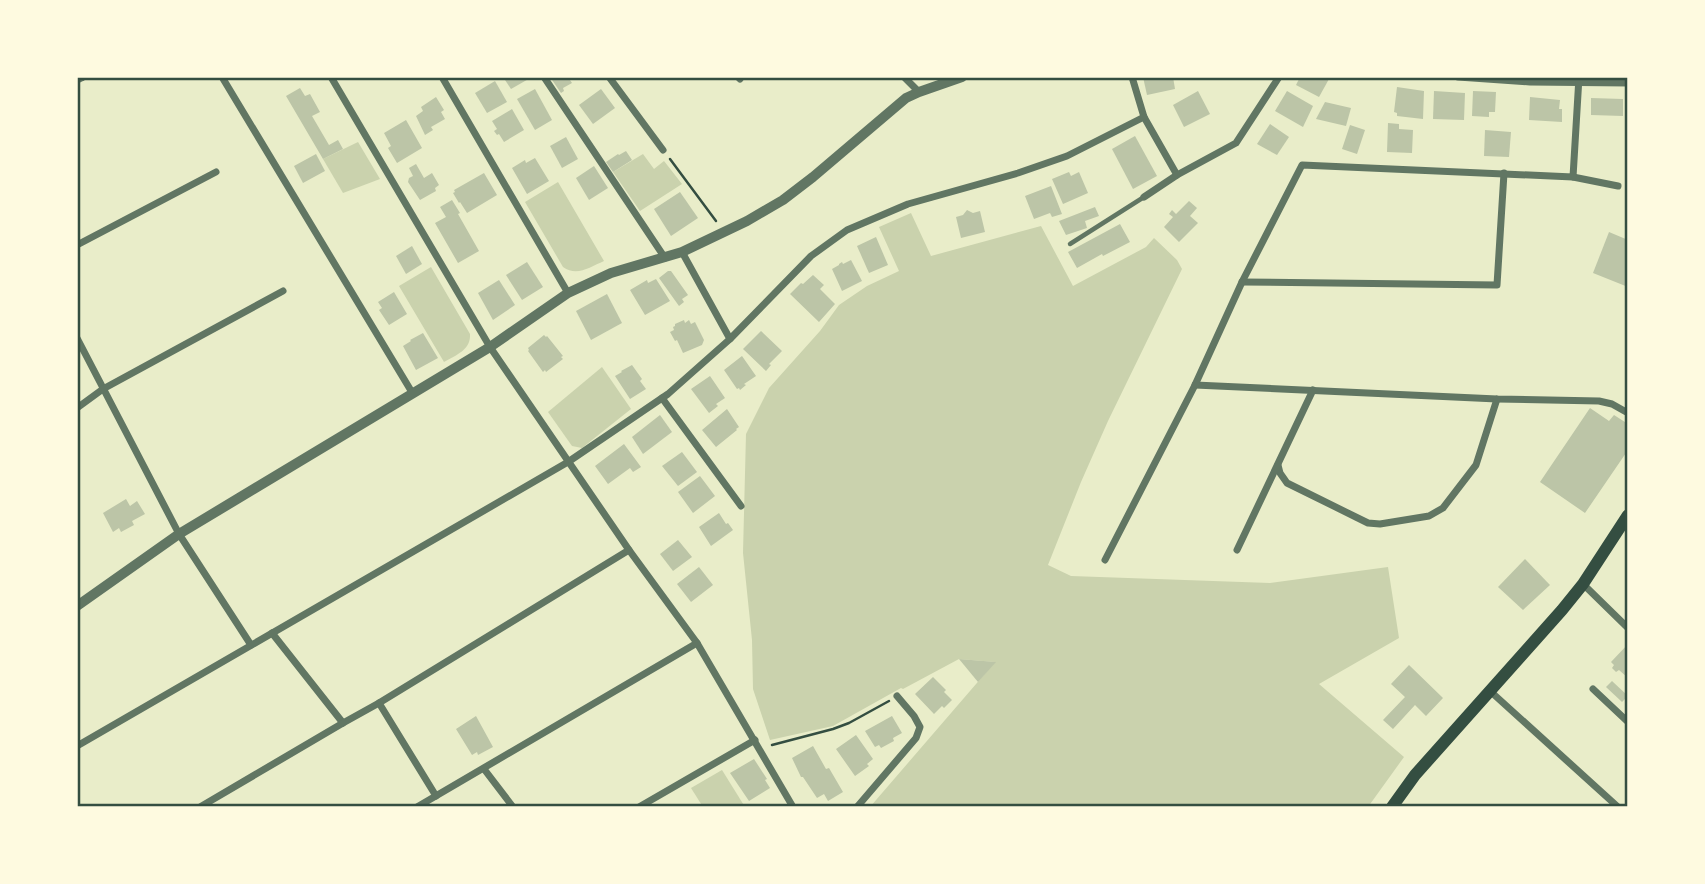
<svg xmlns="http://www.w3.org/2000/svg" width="1705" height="884" font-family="'Source Serif 4',serif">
<rect width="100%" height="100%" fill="#e9edc9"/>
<g fill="#cad2ad">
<polygon points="358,142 380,179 343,193 323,159"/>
<polygon points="643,154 654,169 664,161 682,184 640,211 613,172"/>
<path d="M558,182L604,261C590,267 577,277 563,267L525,202Z"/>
<polygon points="911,213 931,256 1041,226 1073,286 1146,247 1154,238 1177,260 1182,269 1108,421 1081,482 1048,565 1071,576 1270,583 1388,567 1399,638 1319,684 1404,757 1368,807 870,807 995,662 959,659 903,689 901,688 833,726 770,740 753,689 752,640 743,553 746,434 769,388 820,331 839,305 867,286 899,271 879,227"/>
<path d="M431,267L470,334C471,350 456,355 444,362L399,286Z"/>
<polygon points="602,367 631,409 582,448 572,446 548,412"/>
<polygon points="722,770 745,807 703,807 691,788"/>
</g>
<g fill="#bcc5a7">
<polygon points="503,77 532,77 511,89"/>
<polygon points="550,77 568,77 572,83 563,88 564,91 561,93"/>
<polygon points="1143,77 1173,77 1175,89 1147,95"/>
<polygon points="1300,77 1326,77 1329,79 1319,97 1296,85"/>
<polygon points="495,81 507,102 487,113 475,93"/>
<polygon points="1397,87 1424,91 1423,119 1397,116 1397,113 1394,112"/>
<polygon points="300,88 305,96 310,94 320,112 312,116 329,145 338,140 343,149 323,159 286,96"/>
<polygon points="535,89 552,120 535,130 517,99"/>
<polygon points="601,89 615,108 593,124 579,105"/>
<polygon points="1198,91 1210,114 1184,127 1173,105"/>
<polygon points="1287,91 1313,106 1303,127 1275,111"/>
<polygon points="1434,91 1465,93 1464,120 1433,119"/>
<polygon points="1473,91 1496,92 1495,112 1489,112 1489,117 1472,116"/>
<polygon points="436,97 444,110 441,112 445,119 431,127 433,130 425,135 416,116 423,111 421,107"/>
<polygon points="1530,97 1560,100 1559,109 1562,109 1562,122 1529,120"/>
<polygon points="1591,98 1623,99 1623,116 1591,115"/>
<polygon points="1325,102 1351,108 1346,126 1316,119"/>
<polygon points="512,109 524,130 504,142 499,134 497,135 494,131 497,129 492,121"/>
<polygon points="406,120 422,148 397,163 388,148 391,146 384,133"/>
<polygon points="1388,123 1399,124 1399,129 1413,130 1412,153 1387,152"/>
<polygon points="1270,124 1289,137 1277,155 1257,144"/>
<polygon points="1350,125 1365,130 1357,154 1342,149"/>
<polygon points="1485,130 1511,132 1509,157 1484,156"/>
<polygon points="1135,136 1157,176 1133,189 1112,149"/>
<polygon points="566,137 578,159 562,168 550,146"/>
<polygon points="626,151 632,160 613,172 606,162 618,154 619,155"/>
<polygon points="316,154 325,171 303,183 294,166"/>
<polygon points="535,158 549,181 527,194 512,168 525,160 526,163"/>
<polygon points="416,164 424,178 432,173 439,185 435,188 436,191 420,200 408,182 409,178 413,176 409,168"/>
<polygon points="594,166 608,188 589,200 576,178"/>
<polygon points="1069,172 1071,176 1079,172 1088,193 1063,204 1052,179"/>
<polygon points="484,173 497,195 467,213 460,202 459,203 453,193 455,192 454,190"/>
<polygon points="1051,186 1062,214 1052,217 1050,213 1034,219 1025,196"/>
<polygon points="680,192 698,218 671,236 654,209"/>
<polygon points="452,200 460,213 458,214 479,251 458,263 435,223 446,217 440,207"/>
<polygon points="1189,201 1197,208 1190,216 1198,223 1179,242 1164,227 1173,217 1169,214 1172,210 1176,214"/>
<polygon points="1095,207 1099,216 1085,221 1087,228 1066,235 1059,221"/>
<polygon points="967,210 973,213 980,211 985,232 961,238 956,217 963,215"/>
<polygon points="1120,224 1130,242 1103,256 1102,254 1077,268 1068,252"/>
<polygon points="1609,232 1628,240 1628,287 1593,273"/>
<polygon points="876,237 888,265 869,273 857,246"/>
<polygon points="412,246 422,264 406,274 396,256"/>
<polygon points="851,260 862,281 842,291 832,269 839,265 839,264 842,262 843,264"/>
<polygon points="527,262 543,287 522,300 506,275"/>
<polygon points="668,271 671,271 688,295 682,299 684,302 679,306 659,278"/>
<polygon points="813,275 824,285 820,289 835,304 819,322 790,294 801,283 803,284"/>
<polygon points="656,279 670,301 645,315 630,290 647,280 648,283"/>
<polygon points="499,280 515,305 493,320 478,293"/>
<polygon points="394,292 407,314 389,325 379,310 382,308 378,302"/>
<polygon points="607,294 622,323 591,340 576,311"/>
<polygon points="684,320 685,323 689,320 691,324 695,322 704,340 702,345 683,353 677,340 675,341 670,332 674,330 673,327 675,326 675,324"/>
<polygon points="761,331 782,351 769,364 771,365 766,371 743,349"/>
<polygon points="423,333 438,358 416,370 403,346 411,341 410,340"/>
<polygon points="544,335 546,337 547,336 563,356 561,357 563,359 546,372 545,370 543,372 528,351 529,350 528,348"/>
<polygon points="742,356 756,376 744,384 746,385 740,390 739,388 737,389 724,370"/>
<polygon points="632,365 642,379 640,381 646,389 630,399 615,376 622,372 621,371"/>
<polygon points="710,376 725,398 716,404 718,406 709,413 691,389"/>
<polygon points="1590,408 1609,421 1614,415 1628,424 1628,450 1585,513 1540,482"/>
<polygon points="727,409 739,427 736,429 737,430 716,447 702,430"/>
<polygon points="660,415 672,432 643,454 632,437"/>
<polygon points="624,444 641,467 633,472 630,468 608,484 595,466"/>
<polygon points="682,452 697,472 678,486 662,466"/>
<polygon points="700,476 715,496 693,513 678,492"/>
<polygon points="126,499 130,506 137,501 145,514 132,521 134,525 121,532 119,528 113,532 103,513"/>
<polygon points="719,513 726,524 728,523 733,530 711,546 699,527"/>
<polygon points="678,540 692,557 673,571 660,554"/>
<polygon points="1525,559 1550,585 1523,610 1498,587"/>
<polygon points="699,567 713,585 691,602 677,584"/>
<polygon points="1628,644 1628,678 1619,670 1616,672 1612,668 1614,665 1611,662"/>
<polygon points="959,659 996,662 978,682"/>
<polygon points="1409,665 1443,698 1426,716 1415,705 1393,729 1383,720 1405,697 1391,684"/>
<polygon points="933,677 946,690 944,692 952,700 944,708 942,706 934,714 915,694"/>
<polygon points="1612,681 1628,696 1622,702 1606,687"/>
<polygon points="476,716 493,747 478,755 477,752 472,755 456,729"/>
<polygon points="892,716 902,733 893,738 894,741 881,748 879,745 875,747 865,731"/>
<polygon points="856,735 873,759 867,764 869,766 855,776 836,749"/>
<polygon points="813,746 826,769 829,768 843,792 828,801 824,794 817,798 803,777 801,777 792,758"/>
<polygon points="754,759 767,779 765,780 770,788 749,801 730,773"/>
</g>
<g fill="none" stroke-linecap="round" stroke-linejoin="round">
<g stroke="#344e41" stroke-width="2.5">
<polyline points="670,159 716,221"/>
<polyline points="772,745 833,729 849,723 889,701"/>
</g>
<polyline stroke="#617663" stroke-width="4.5" points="1070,244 1144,197"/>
<g stroke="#617663" stroke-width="7">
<polyline points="222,77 413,394"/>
<polyline points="331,77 490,347 629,550 697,643 793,807"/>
<polyline points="442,77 568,293"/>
<polyline points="544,77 665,258"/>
<polyline points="609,77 663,150"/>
<polyline points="738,77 740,79"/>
<polyline points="904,77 919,92"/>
<polyline points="1132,77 1144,117 1177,175"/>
<polyline points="1458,77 1530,82 1628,83"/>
<polyline points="77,80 83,77"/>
<polyline points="1573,177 1618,186"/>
<polyline points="1144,197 1177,175 1236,143 1279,77"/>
<polyline points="77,245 216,172"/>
<polyline points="682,252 730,339"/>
<polyline points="1242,282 1497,285 1504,173"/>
<polyline points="77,338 179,534 251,645"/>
<polyline points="1195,385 1497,399 1599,401 1612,404 1628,413"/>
<polyline points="662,398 741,506"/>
<polyline points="77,408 103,389 283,291"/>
<polyline points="1278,465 1280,473 1287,483 1368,523 1380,524 1429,516 1443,508 1476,465 1497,399"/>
<polyline points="1237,550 1313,390"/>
<polyline points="1105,560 1195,385 1242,282 1302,165 1573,177 1579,77"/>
<polyline points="1583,584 1628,628"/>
<polyline points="272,633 343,723"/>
<polyline points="1593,689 1628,722"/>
<polyline points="1490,691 1618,807"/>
<polyline points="379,703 436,796"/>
<polyline points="77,746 568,462 668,394 730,339 811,256 847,230 908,204 1018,173 1067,156 1144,117"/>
<polyline points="484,769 513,807"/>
<polyline points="200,807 343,723 379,703 629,550"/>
<polyline points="417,807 697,643"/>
<polyline points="639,807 755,740"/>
<polyline points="857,807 916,738 920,727 914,716 897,696"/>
</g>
<polyline stroke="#617663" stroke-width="10" points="77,606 179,534 490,347 568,293 611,273 682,252 747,221 783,200 813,177 906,98 919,92 962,77"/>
<polyline stroke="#344e41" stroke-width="12" points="1392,807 1415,775 1562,610 1583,584 1628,515"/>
</g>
<rect width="1705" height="884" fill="none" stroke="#fefae0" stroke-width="158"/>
<rect x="79" y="79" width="1547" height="726" fill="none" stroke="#344e41" stroke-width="2.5"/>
</svg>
